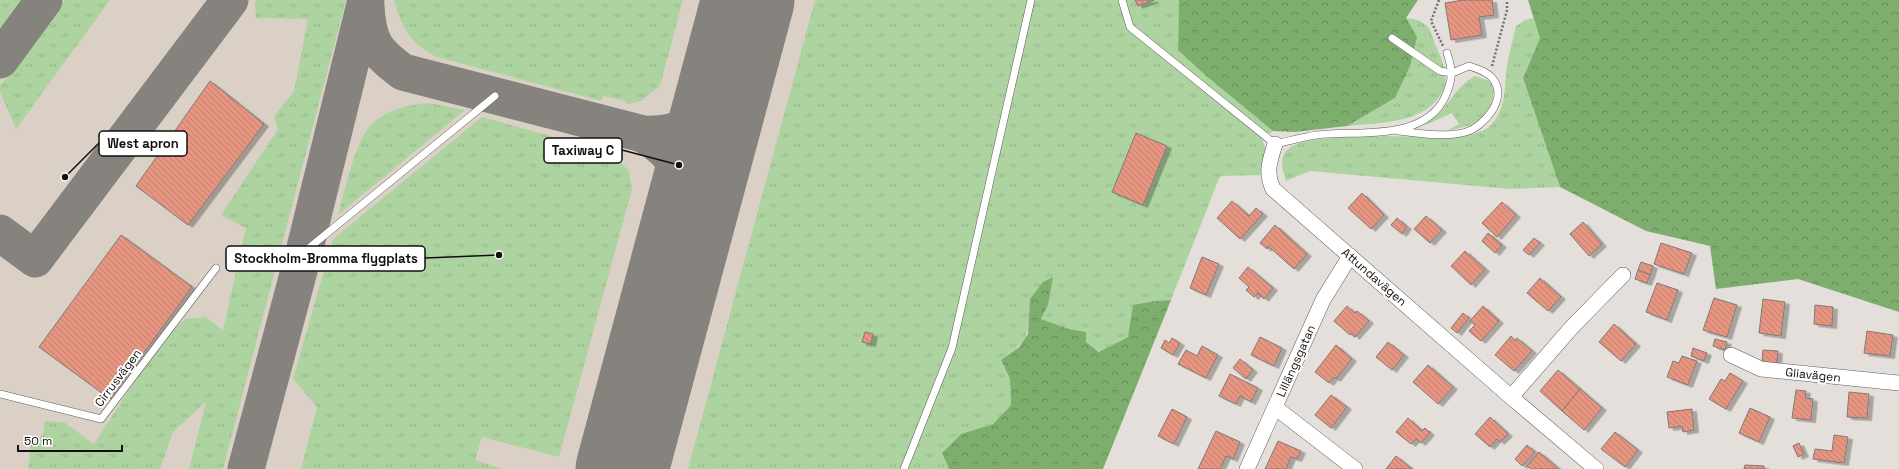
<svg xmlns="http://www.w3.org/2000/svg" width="1899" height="469" font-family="'Space Grotesk',sans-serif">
<defs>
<pattern id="grass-tufts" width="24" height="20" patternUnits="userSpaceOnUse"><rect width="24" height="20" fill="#add4a0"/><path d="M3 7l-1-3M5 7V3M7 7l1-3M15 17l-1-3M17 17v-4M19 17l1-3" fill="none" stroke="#94b589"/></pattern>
<pattern id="forest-crowns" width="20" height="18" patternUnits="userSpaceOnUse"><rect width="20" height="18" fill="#7eae6e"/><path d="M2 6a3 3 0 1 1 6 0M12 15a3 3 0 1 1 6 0" fill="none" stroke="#668c59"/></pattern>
<pattern id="building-back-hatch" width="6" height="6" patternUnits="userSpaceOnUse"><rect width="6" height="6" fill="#e69580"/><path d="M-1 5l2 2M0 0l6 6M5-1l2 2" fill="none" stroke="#c47f6d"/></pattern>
<filter id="shadow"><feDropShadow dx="4.5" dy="2.5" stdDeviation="0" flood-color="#0004"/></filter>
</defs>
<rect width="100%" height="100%" fill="#e4dfda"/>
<polygon fill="#dbd0c6" points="0,0 1179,0 919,469 0,469"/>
<g fill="url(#grass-tufts)">
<polygon points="0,0 34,0 0,49"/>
<polygon points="65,0 110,0 16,129 0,92 0,86"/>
<polygon points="256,0 346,0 223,469 189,469 206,402 173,432 160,469 28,469 31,443 43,435 45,421 64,422 94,444 161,341 185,319 205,317 223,330 246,228 221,215 278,129 274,116 294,91 308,19 256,18 255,5"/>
<path d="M394,0H683L660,86L641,101L627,104L625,101L603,96L601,101L437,57C411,45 401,27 394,0Z"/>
<path d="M815,0H1179L1178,50L1205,75L1273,131L1262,139L1265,147V175L1220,176L1171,300L1155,301L1128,337L1100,352L1086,342V332L1069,329L1041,319L1048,305L1030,299C1028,335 1032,338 1001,360L1010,379L1011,405L993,424L961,434L942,453L949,469H688Z"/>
<path d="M1406,18C1414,19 1420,20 1426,25C1431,29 1433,38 1435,44C1444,65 1454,84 1434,103C1413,124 1374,123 1347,126L1395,98Z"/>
<path d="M1534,18L1540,38L1523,78L1560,187L1510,189L1310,171L1286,181C1283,170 1278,160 1287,150C1305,130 1426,138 1456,137C1466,135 1484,133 1491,125C1507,108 1504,87 1507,66C1509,53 1513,39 1516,26L1525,20Z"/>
<path d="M1475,76L1490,81L1494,91C1493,98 1491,106 1487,112C1479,124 1461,129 1448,130L1459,124L1452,113L1428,124L1419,126C1424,123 1431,121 1436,116C1451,103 1455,87 1475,76Z"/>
<path d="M429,103L465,110L338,215C344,193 356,138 372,124C388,109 408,105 429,103Z"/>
<polygon points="482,117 612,153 629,171 632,189 559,457 482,437 475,460 503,469 301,469 317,407 293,379 333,239"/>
</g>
<g fill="url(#forest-crowns)">
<polygon points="1179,0 1418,0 1406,18 1417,37 1410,66 1395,98 1347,126 1295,132 1273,131 1205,75 1178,50"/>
<polygon points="1528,0 1899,0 1899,312 1798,279 1716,289 1710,246 1646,231 1560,187 1523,78 1540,38"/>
<polygon points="1053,277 1048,305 1041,319 1069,329 1086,332 1086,342 1099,352 1128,337 1133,305 1155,301 1171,300 1103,469 949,469 942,453 961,434 993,424 1011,405 1010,379 1001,360 1019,347 1028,334 1030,299 1043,282"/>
</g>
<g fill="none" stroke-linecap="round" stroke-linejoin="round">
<g stroke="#86827e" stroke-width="37">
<path d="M366,6C368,41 374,51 403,72L643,134C686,136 700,120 724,88"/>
<polyline points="0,60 44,0"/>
<path d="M643,134C679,156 688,176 689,217"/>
<polyline points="0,233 35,259 230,0"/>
<polyline points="246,469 304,252 366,0"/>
</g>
<polyline stroke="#86827e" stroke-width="93" points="622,469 748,0"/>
</g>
<g fill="url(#building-back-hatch)" stroke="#7f7977" filter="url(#shadow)">
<polygon points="1135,0 1154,0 1138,6"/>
<polygon points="1463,0 1492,0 1494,15 1479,17 1482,35 1451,40 1445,3"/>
<polygon points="210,81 264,124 188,225 136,186"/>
<polygon points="1136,133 1167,146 1143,205 1112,192"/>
<polygon points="1362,193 1384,215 1371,229 1348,208"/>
<polygon points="1232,201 1249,216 1256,208 1263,214 1240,239 1217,218"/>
<polygon points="1502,202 1516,215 1497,237 1482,223"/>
<polygon points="1426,216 1442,230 1430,243 1414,229"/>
<polygon points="1397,218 1407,227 1402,234 1391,225"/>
<polygon points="1583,222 1602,244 1589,256 1570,234"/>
<polygon points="1275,225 1307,254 1294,269 1268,246 1267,249 1260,243"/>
<polygon points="1488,233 1502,245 1495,253 1482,241"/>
<polygon points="121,235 192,287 110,399 39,347"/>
<polygon points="1534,238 1540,243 1529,255 1523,250"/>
<polygon points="1661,243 1692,253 1684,274 1654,264"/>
<polygon points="1465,251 1485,269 1471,285 1451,266"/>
<polygon points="1202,257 1219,264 1206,295 1190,288"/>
<polygon points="1641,262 1653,266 1650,275 1638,270"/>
<polygon points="1248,267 1273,288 1264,299 1258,293 1254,297 1246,290 1249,287 1239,278"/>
<polygon points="1638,270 1650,275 1647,283 1635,279"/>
<polygon points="1540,278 1561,297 1548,311 1527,293"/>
<polygon points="1657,283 1678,290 1667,320 1646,312"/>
<polygon points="1714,298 1737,305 1727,337 1703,330"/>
<polygon points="1763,299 1785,302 1781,336 1759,333"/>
<polygon points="1815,305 1833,307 1832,326 1814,324"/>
<polygon points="1347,306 1355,313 1357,311 1369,321 1355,337 1351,333 1350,335 1334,321"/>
<polygon points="1483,306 1499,321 1481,341 1469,331 1475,325 1470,321"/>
<polygon points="1463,313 1469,318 1457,333 1451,328"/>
<polygon points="1614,324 1636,344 1621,361 1599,342"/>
<polygon points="1867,331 1893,335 1890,356 1864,353"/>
<polygon points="865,332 873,334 871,344 862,342"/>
<polygon points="1511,336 1515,341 1517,338 1532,351 1514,371 1495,355"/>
<polygon points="1260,337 1282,348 1274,366 1251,355"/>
<polygon points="1172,338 1180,343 1173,355 1161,348 1165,340 1169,343"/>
<polygon points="1715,339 1727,342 1725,350 1713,346"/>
<polygon points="1388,342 1404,355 1392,370 1376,357"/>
<polygon points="1336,345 1352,359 1336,379 1334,377 1329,383 1315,372"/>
<polygon points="1202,346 1218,355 1206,378 1178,364 1186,350 1197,356"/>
<polygon points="1693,348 1707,353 1704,361 1691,356"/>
<polygon points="1763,350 1778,351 1777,363 1762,362"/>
<polygon points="1682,356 1697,361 1688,385 1667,377 1673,361 1679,363"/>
<polygon points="1240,359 1253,370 1246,379 1233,368"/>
<polygon points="1428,365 1453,387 1438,404 1413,382"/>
<polygon points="1558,370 1580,389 1562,411 1540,391"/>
<polygon points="1730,373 1743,381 1726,409 1709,399 1721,379 1725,381"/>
<polygon points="1230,374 1258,388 1251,402 1240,396 1236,404 1219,396"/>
<polygon points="1580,389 1602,408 1584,430 1562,411"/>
<polygon points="1796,390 1806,391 1805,398 1813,399 1811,420 1792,418"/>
<polygon points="1849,392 1869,394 1867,418 1847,417"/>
<polygon points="1331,395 1347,407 1331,428 1315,415"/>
<polygon points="1750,408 1770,417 1759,442 1739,433"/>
<polygon points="1172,409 1187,417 1174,444 1158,436"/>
<polygon points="1692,409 1694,430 1683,432 1682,426 1669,428 1667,412"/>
<polygon points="1490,417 1508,434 1500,442 1497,439 1490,447 1475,434"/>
<polygon points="1408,418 1422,431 1425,428 1430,433 1421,443 1416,439 1411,444 1396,432"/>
<polygon points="1216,431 1240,442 1233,459 1226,456 1220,469 1198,469"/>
<polygon points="1615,432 1638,450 1625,467 1601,449"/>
<polygon points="1834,435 1848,437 1844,463 1813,459 1815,449 1832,451"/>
<polygon points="1278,441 1301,451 1297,459 1291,457 1286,469 1265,469"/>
<polygon points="1799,443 1804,454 1798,457 1793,446"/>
<polygon points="1527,445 1535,452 1522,466 1515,459"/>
<polygon points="1539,452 1559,469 1531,469 1527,466"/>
<polygon points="1396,456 1412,469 1386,469"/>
<polygon points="1745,465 1764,466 1764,469 1744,469"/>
</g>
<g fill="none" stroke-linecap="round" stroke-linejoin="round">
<defs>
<g id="service">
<path d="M1122,0L1130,27L1275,144C1289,141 1303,137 1317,135C1357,130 1424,142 1445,97C1453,79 1453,71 1447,53"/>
<path d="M1392,38L1440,71L1452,73L1469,66C1478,69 1488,72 1493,79C1508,98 1485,126 1466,132C1445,138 1420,133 1398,131"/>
<polyline points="304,252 495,96"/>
<polyline points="0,394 101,419 216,268"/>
<polyline points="904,469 952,348 1031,0"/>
</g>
<g id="minor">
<path d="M1275,144C1270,161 1265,172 1273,189L1511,397L1596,469"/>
<polyline points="1731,355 1761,369 1899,383"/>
<polyline points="1511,397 1572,327 1623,275"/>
<polyline points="1276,408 1355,469"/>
<polyline points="1247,469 1323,300 1350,256"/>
</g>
</defs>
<use href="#service" stroke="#615c58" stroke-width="8"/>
<use href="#minor" stroke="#615c58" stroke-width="16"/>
<g stroke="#726f6b" stroke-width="2.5" stroke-dasharray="2 2" stroke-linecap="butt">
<polyline points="1439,0 1431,21 1443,46"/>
<polyline points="1492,66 1507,10 1507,0"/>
</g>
<use href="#service" stroke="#fff" stroke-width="7"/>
<use href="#minor" stroke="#fff" stroke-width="15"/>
</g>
<g text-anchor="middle" stroke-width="4" stroke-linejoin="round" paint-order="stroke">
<g font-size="12" fill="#12100e" stroke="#fff">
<text transform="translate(1374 277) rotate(41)" y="4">Attundavägen</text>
<text transform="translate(1296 361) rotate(-66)" y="4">Lillängsgatan</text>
<text transform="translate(1813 375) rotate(6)" y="4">Gliavägen</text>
<text transform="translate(118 378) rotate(-53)" y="4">Cirrusvägen</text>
</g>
</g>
<path fill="none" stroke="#12100e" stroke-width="1.5" d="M65 177L99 143M679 165L622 150M499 255L425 258"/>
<g fill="#12100e" stroke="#fff" stroke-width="1.5">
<circle cx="65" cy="177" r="4"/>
<circle cx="679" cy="165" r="4"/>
<circle cx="499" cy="255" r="4"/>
</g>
<g fill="#fff" stroke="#12100e" stroke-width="1.5">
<rect x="99" y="131" width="88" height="25" rx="4"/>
<rect x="544" y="138" width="78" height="25" rx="4"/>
<rect x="226" y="246" width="199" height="25" rx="4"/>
</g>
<g font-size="13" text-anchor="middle" font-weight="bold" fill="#12100e">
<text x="143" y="148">West apron</text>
<text x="583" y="155">Taxiway C</text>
<text x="326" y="263">Stockholm-Bromma flygplats</text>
</g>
<path d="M18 445v6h104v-6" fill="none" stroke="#12100e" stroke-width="2"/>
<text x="24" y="445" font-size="12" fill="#12100e" stroke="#ffffff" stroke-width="3" paint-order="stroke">50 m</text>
</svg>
